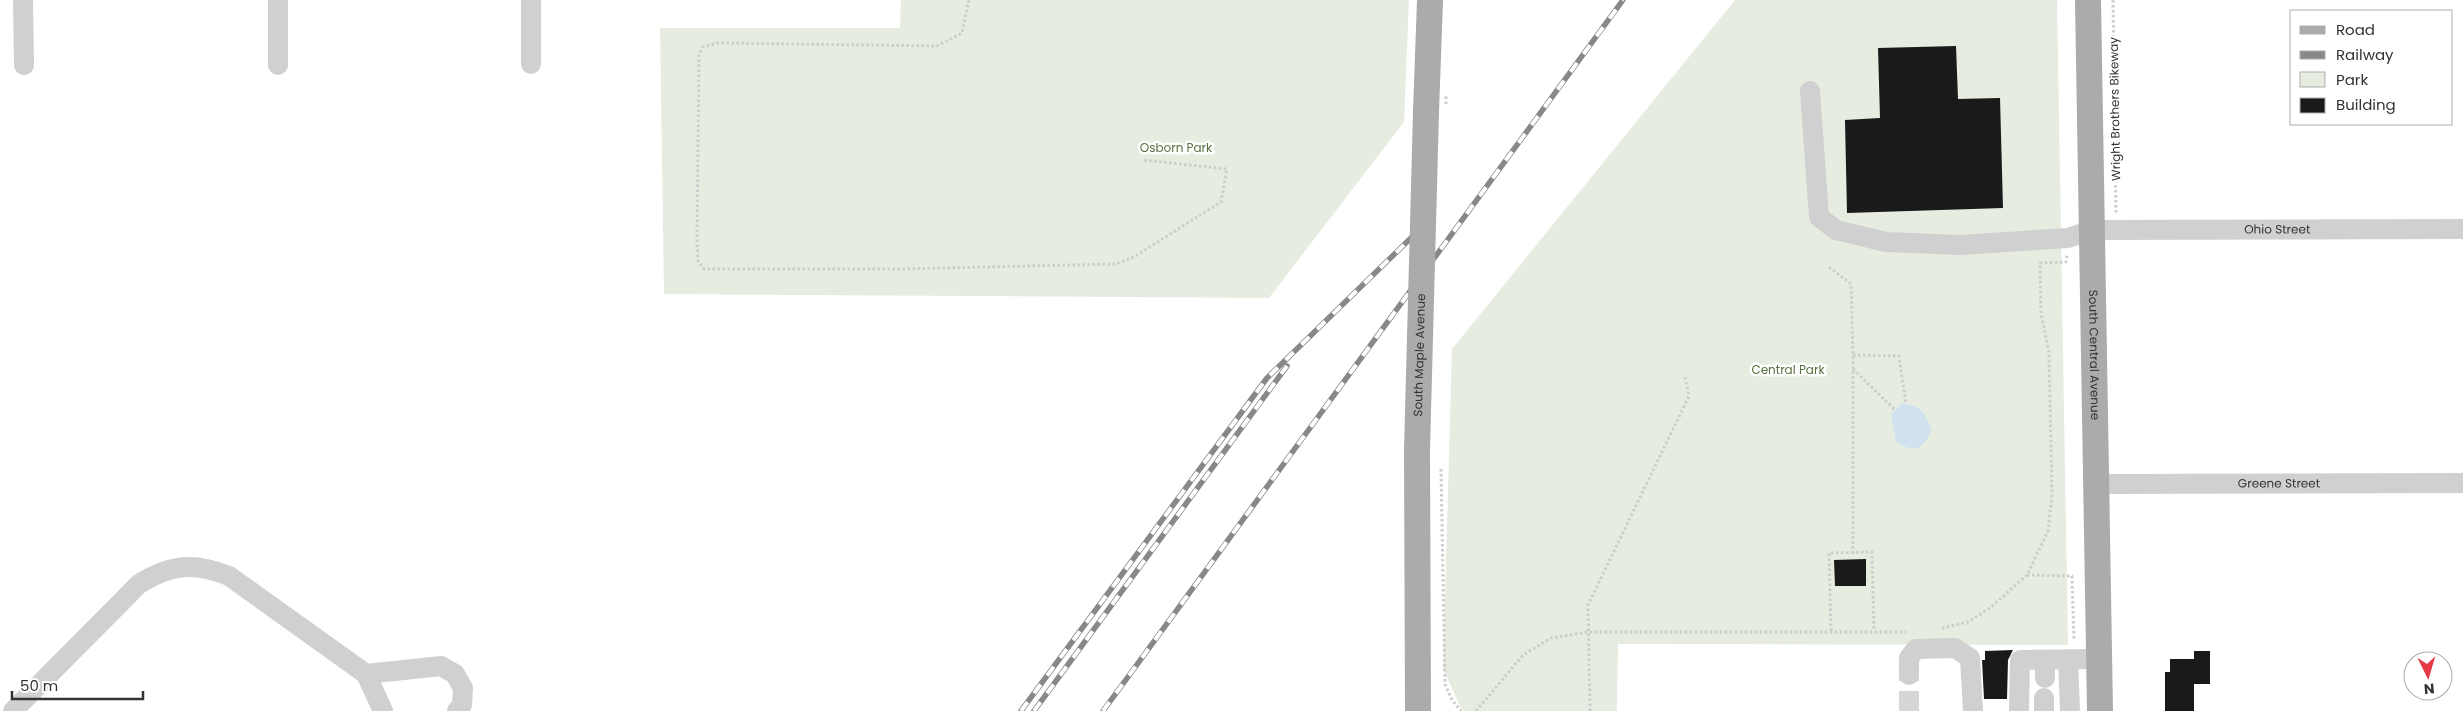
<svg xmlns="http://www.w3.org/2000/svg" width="2463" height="711" font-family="Poppins,sans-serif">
<rect width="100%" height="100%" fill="#fff"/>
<g fill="#e6ecdf">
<polygon points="901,0 1409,0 1404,122 1269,298 664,294 660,28 900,28"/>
<polygon points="1735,0 2057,0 2068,645 1618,644 1617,711 1464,711 1461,709 1443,668 1452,349"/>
</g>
<path fill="#cfe2ee" d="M1902,403C1923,407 1924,411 1932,430C1922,449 1916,454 1896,442L1891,415Z"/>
<g fill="#1a1a1a">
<polygon points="1956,46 1958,99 2000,98 2003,208 1847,213 1845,120 1880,118 1878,48"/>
<polygon points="1866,559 1866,586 1835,586 1834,560"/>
<polygon points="2013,650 2008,660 2007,699 1984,699 1982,660 1985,660 1985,651"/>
<polygon points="2194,651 2210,651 2210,684 2194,684 2194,711 2165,711 2165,672 2170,672 2170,659 2194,659"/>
</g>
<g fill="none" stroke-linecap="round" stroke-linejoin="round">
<polyline stroke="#d6d6d6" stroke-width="20" stroke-dasharray="20 10" stroke-linecap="butt" points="1909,711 1909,675"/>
<g stroke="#cdcdcd" stroke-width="3" stroke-dasharray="2.5 2.5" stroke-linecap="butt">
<polyline points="969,0 962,33 937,46 718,43 703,47 699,55 697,241 698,261 704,269 900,269 1116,264 1134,257 1221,202 1227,169 1143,160"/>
<polyline points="2113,0 2116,213"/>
<polyline points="1829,267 1851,284 1853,355 1853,553"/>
<polyline points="1853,355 1899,356 1906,404"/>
<polyline points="1853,369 1895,410"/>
<polyline points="1441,469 1445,684 1452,700 1461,711"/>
<polyline points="2027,575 2072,576 2074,641"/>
<polyline points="1942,628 1968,622 1990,608 2027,575 2048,531 2052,495 2049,352 2041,313 2040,263 2066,262 2067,255"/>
<polyline points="1831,631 1829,553 1872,552 1874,631"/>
<polyline points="1476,711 1523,655 1551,638 1588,632 1906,632"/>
<polyline points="1590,711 1588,605 1689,396 1685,377"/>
</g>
<g stroke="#d0d0d0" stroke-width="20">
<polyline points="23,0 24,65"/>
<polyline points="278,0 278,65"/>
<polyline points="531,0 531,64"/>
<path id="s1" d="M1810,91L1819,217L1836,230L1886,242L1960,245L2068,238L2092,230L2463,229"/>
<path id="s2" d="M2095,484L2463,483"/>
<polyline points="2068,660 2070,711"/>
<polyline points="366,674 441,666 455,674 463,688 462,705 457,711"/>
<polyline points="1909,675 1909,658 1916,649 1955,648 1970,658 1973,711"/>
<polyline points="2045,678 2045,660"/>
<path d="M13,711L139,584C171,564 194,562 229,576L366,674L383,711"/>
<polyline points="2019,711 2020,660 2099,659"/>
<polyline points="2044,711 2044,698"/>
</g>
<g stroke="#ababab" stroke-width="26">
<path id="s3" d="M2088,0L2100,711"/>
<polyline points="1426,112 1430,0"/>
<polyline points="1417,450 1418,711"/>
</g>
<defs>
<g id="rail">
<polyline points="1021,711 1267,378 1412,237"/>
<polyline points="1034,711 1287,366"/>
<polyline points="1103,711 1623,0"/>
</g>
</defs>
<use href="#rail" stroke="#888" stroke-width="5.5"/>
<use href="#rail" stroke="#fff" stroke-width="4" stroke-dasharray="11" stroke-linecap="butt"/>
<polyline stroke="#cdcdcd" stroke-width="3" stroke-dasharray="2.5 2.5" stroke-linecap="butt" points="1446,104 1446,95"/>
<path stroke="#ababab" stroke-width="26" id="s4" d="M1417,450L1426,112"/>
</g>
<g text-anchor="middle" stroke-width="5" stroke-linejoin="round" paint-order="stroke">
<g font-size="12" fill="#333" stroke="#fff">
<text transform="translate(2115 109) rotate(-91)" y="4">Wright Brothers Bikeway</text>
<text dy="4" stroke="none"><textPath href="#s1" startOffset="592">Ohio Street</textPath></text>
<text dy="4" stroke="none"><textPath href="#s4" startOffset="95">South Maple Avenue</textPath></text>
<text dy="4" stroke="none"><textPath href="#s3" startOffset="355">South Central Avenue</textPath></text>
<text dy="4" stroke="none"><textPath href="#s2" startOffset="184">Greene Street</textPath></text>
</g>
<g font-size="12" fill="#56703f" stroke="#fff">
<text x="1176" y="152">Osborn Park</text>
<text x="1788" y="374">Central Park</text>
</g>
</g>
<rect x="2290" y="10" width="162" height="115" fill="#ffffff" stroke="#adadad"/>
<rect x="2300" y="26" width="25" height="8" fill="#ababab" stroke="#adadad"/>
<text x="2336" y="35" font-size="15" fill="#333333">Road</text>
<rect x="2300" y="51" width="25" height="8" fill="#888888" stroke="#adadad"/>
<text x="2336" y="60" font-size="15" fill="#333333">Railway</text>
<rect x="2300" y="72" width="25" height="15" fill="#e6ecdf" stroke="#adadad"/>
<text x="2336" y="85" font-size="15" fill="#333333">Park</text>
<rect x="2300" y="98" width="25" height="15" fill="#1a1a1a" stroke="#adadad"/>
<text x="2336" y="110" font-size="15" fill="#333333">Building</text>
<g transform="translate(2428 676) rotate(175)"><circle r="24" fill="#ffffff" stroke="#adadad"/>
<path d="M0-4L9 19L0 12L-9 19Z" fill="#e63946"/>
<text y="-8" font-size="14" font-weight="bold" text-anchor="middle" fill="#333333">N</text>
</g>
<path d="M12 691v8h131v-8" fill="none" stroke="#333333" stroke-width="2.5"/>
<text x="20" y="691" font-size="15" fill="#333333" stroke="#ffffff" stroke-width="4" paint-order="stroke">50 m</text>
</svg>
